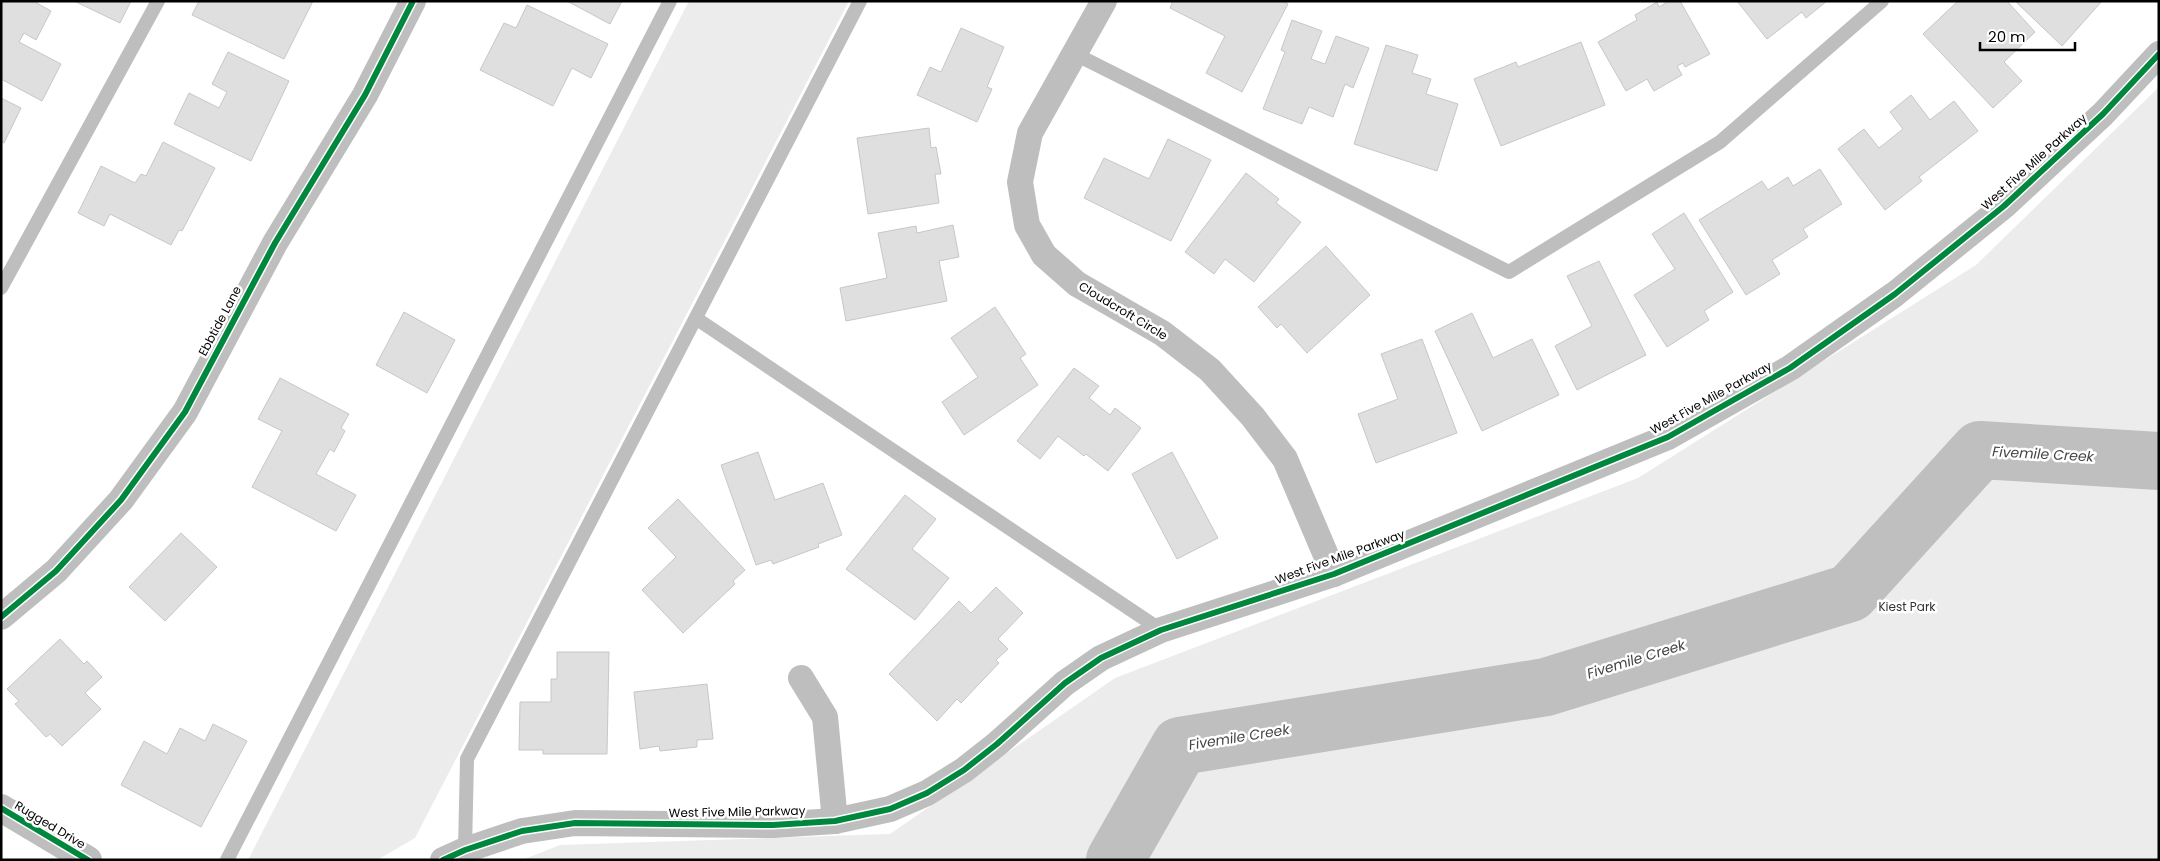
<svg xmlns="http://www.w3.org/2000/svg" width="2160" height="861" font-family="Poppins,sans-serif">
<rect width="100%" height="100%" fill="#fff"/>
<g fill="#ececec">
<polygon points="689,1 849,1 415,838 377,860 248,860"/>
<polygon points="2159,87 2159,860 522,860 560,845 890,834 1115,678 1638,478 1976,265"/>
</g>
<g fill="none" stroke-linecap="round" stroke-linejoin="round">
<polyline stroke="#bfbfbf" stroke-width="58" points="1115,860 1180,746 1546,687 1850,593 1980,450 2159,461"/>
</g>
<g fill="#dfdfdf" stroke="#c7c7c7">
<polygon points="1,1 33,1 51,11 36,40 24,33 19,42 61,64 42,101 1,79"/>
<polygon points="74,1 131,1 120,23"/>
<polygon points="199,1 313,1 284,59 192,15"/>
<polygon points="567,1 622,1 610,24"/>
<polygon points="1173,1 1283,1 1288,4 1242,92 1206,73 1225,36 1170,8"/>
<polygon points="1669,1 1680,1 1710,54 1685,67 1683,63 1677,66 1682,75 1654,91 1647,79 1626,91 1598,42 1637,20 1635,15 1657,2 1659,7"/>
<polygon points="1737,1 1827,1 1806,18 1802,12 1767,39"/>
<polygon points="1958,1 2007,1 2035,32 2004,62 2022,81 1993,108 1923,34"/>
<polygon points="2015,1 2102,1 2062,46"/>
<polygon points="527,5 608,44 591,78 572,68 553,106 480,70 504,23 516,28"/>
<polygon points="1292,20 1322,31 1311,59 1325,64 1336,36 1369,48 1353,88 1345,84 1333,117 1309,107 1302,124 1263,109 1285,52 1281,50"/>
<polygon points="961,28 1004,47 987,87 992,89 977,122 917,95 930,67 941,72"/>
<polygon points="1581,42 1605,105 1501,146 1474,79 1516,62 1518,67"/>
<polygon points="1386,45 1418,55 1412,73 1431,79 1426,94 1458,104 1437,171 1354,144"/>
<polygon points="228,52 289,81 251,161 174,124 189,93 219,108 227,92 212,84"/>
<polygon points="1911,95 1930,120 1954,101 1978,131 1919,177 1922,181 1885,210 1838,149 1864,129 1879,148 1903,129 1890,112"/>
<polygon points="1,98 21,108 4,143 1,142"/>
<polygon points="929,128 931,148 936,147 941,174 935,174 939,203 868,214 857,138"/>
<polygon points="1168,139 1211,160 1171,241 1084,198 1104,158 1149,179"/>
<polygon points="163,142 215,168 182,231 179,230 171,245 110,214 104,226 78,213 101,166 135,183 141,174 146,176"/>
<polygon points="1820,169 1842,204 1803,229 1808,237 1772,260 1780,274 1746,295 1699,220 1762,181 1768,190 1788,177 1793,186"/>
<polygon points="1246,173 1279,199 1276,203 1301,222 1254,282 1225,259 1214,274 1185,252"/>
<polygon points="1684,213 1733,292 1704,311 1709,320 1667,347 1634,295 1675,269 1652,234"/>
<polygon points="953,225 959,257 939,261 947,301 846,321 840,288 887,278 878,233 916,226 917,233"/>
<polygon points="1326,246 1370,295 1307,353 1281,324 1277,328 1258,307"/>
<polygon points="1599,261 1646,355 1577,390 1555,346 1592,326 1567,276"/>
<polygon points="995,307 1026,354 1020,358 1038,385 964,435 942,402 978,377 951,338"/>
<polygon points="404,312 455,340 427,393 376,365"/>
<polygon points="1472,313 1493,358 1532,339 1559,395 1482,431 1435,331"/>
<polygon points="1422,339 1457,433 1376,463 1358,414 1398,399 1381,354"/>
<polygon points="1074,368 1099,386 1089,398 1110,415 1115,408 1141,428 1108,471 1086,454 1084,456 1058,436 1040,459 1017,441"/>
<polygon points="280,378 349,414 341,428 345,431 334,452 330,449 316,474 356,495 336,531 252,487 282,431 258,419"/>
<polygon points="758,452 775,500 823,483 842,535 818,544 819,547 773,564 771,560 756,565 721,465"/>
<polygon points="1172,452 1218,538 1177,559 1132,474"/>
<polygon points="905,495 936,519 912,549 949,578 915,620 846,569"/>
<polygon points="678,499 745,570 733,581 735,584 683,633 642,590 676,557 648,528"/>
<polygon points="181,533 217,567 165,621 129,587"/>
<polygon points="996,587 1023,613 998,639 1008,649 996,660 999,663 961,703 957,699 937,721 889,674 959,601 971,613"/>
<polygon points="60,639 84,664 87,661 102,677 85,693 101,709 62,746 50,734 46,737 15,704 19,701 7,689"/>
<polygon points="557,652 609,652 607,754 543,754 543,750 519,750 520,702 551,702 551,679 557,679"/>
<polygon points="707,684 713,739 697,740 697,747 660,751 659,746 640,749 634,692"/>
<polygon points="213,724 247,741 201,827 121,785 144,741 167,754 180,728 205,741"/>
</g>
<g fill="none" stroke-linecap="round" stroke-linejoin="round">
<g stroke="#bebebe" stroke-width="14">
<polyline points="1075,54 1509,272 1720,142 1882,1"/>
<polyline points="1,288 158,1"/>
<polyline points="697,319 1161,630"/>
<polyline points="465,850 467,759 860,1"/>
<polyline points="227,860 670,1"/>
</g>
<g stroke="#bebebe" stroke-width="26">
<polyline points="1104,1 1030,133 1020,182 1027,225 1044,255 1077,284 1162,333 1210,370 1253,417 1285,459 1334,574"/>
<polyline points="1,617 56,571 121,500 185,412 275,243 365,95 413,1"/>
<polyline points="801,678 825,717 835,821"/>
<polyline points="443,860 465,850 522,831 575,823 773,825 835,821 890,809 927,793 964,770 997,744 1065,683 1101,658 1161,630 1334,574 1668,437 1790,368 1895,294 2004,206 2103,114 2159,54"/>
</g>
<polyline stroke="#bebebe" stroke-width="28" points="1,808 88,860"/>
<defs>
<g id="cycleway">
<polyline points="1,617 56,571 121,500 185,412 275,243 365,95 413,1"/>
<polyline points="1,808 88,860"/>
<polyline points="443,860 465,850 522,831 575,823 773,825 835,821 890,809 927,793 964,770 997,744 1065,683 1101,658 1161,630 1334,574 1668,437 1790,368 1895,294 2004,206 2103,114 2159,54"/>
</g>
</defs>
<use href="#cycleway" stroke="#fff" stroke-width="9"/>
<use href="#cycleway" stroke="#00873e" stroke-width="6"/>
</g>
<g text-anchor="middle" stroke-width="5" stroke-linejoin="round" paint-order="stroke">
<g font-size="12" fill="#000" stroke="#fff">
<text transform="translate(2034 162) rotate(-42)" y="4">West Five Mile Parkway</text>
<text transform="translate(1123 311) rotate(31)" y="4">Cloudcroft Circle</text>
<text transform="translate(220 321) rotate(-62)" y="4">Ebbtide Lane</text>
<text transform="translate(1711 398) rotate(-29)" y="4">West Five Mile Parkway</text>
<text transform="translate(1340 557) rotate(-20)" y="4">West Five Mile Parkway</text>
<text transform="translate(737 812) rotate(-1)" y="4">West Five Mile Parkway</text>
<text transform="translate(50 825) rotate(31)" y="4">Rugged Drive</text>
</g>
<g font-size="12" fill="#333" stroke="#fff">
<text x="1907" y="611">Kiest Park</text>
</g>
<g font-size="14" font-style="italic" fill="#444" stroke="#fff">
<text transform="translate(2043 454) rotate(3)" y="5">Fivemile Creek</text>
<text transform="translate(1636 659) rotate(-17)" y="5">Fivemile Creek</text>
<text transform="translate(1239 737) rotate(-9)" y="5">Fivemile Creek</text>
</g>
</g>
<rect width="2160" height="861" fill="none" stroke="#000000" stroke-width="5"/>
<path d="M1980 42v8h95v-8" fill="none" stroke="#000000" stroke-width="2.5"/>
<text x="1988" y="42" font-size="15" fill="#000000" stroke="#ffffff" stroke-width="4" paint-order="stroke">20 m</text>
</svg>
